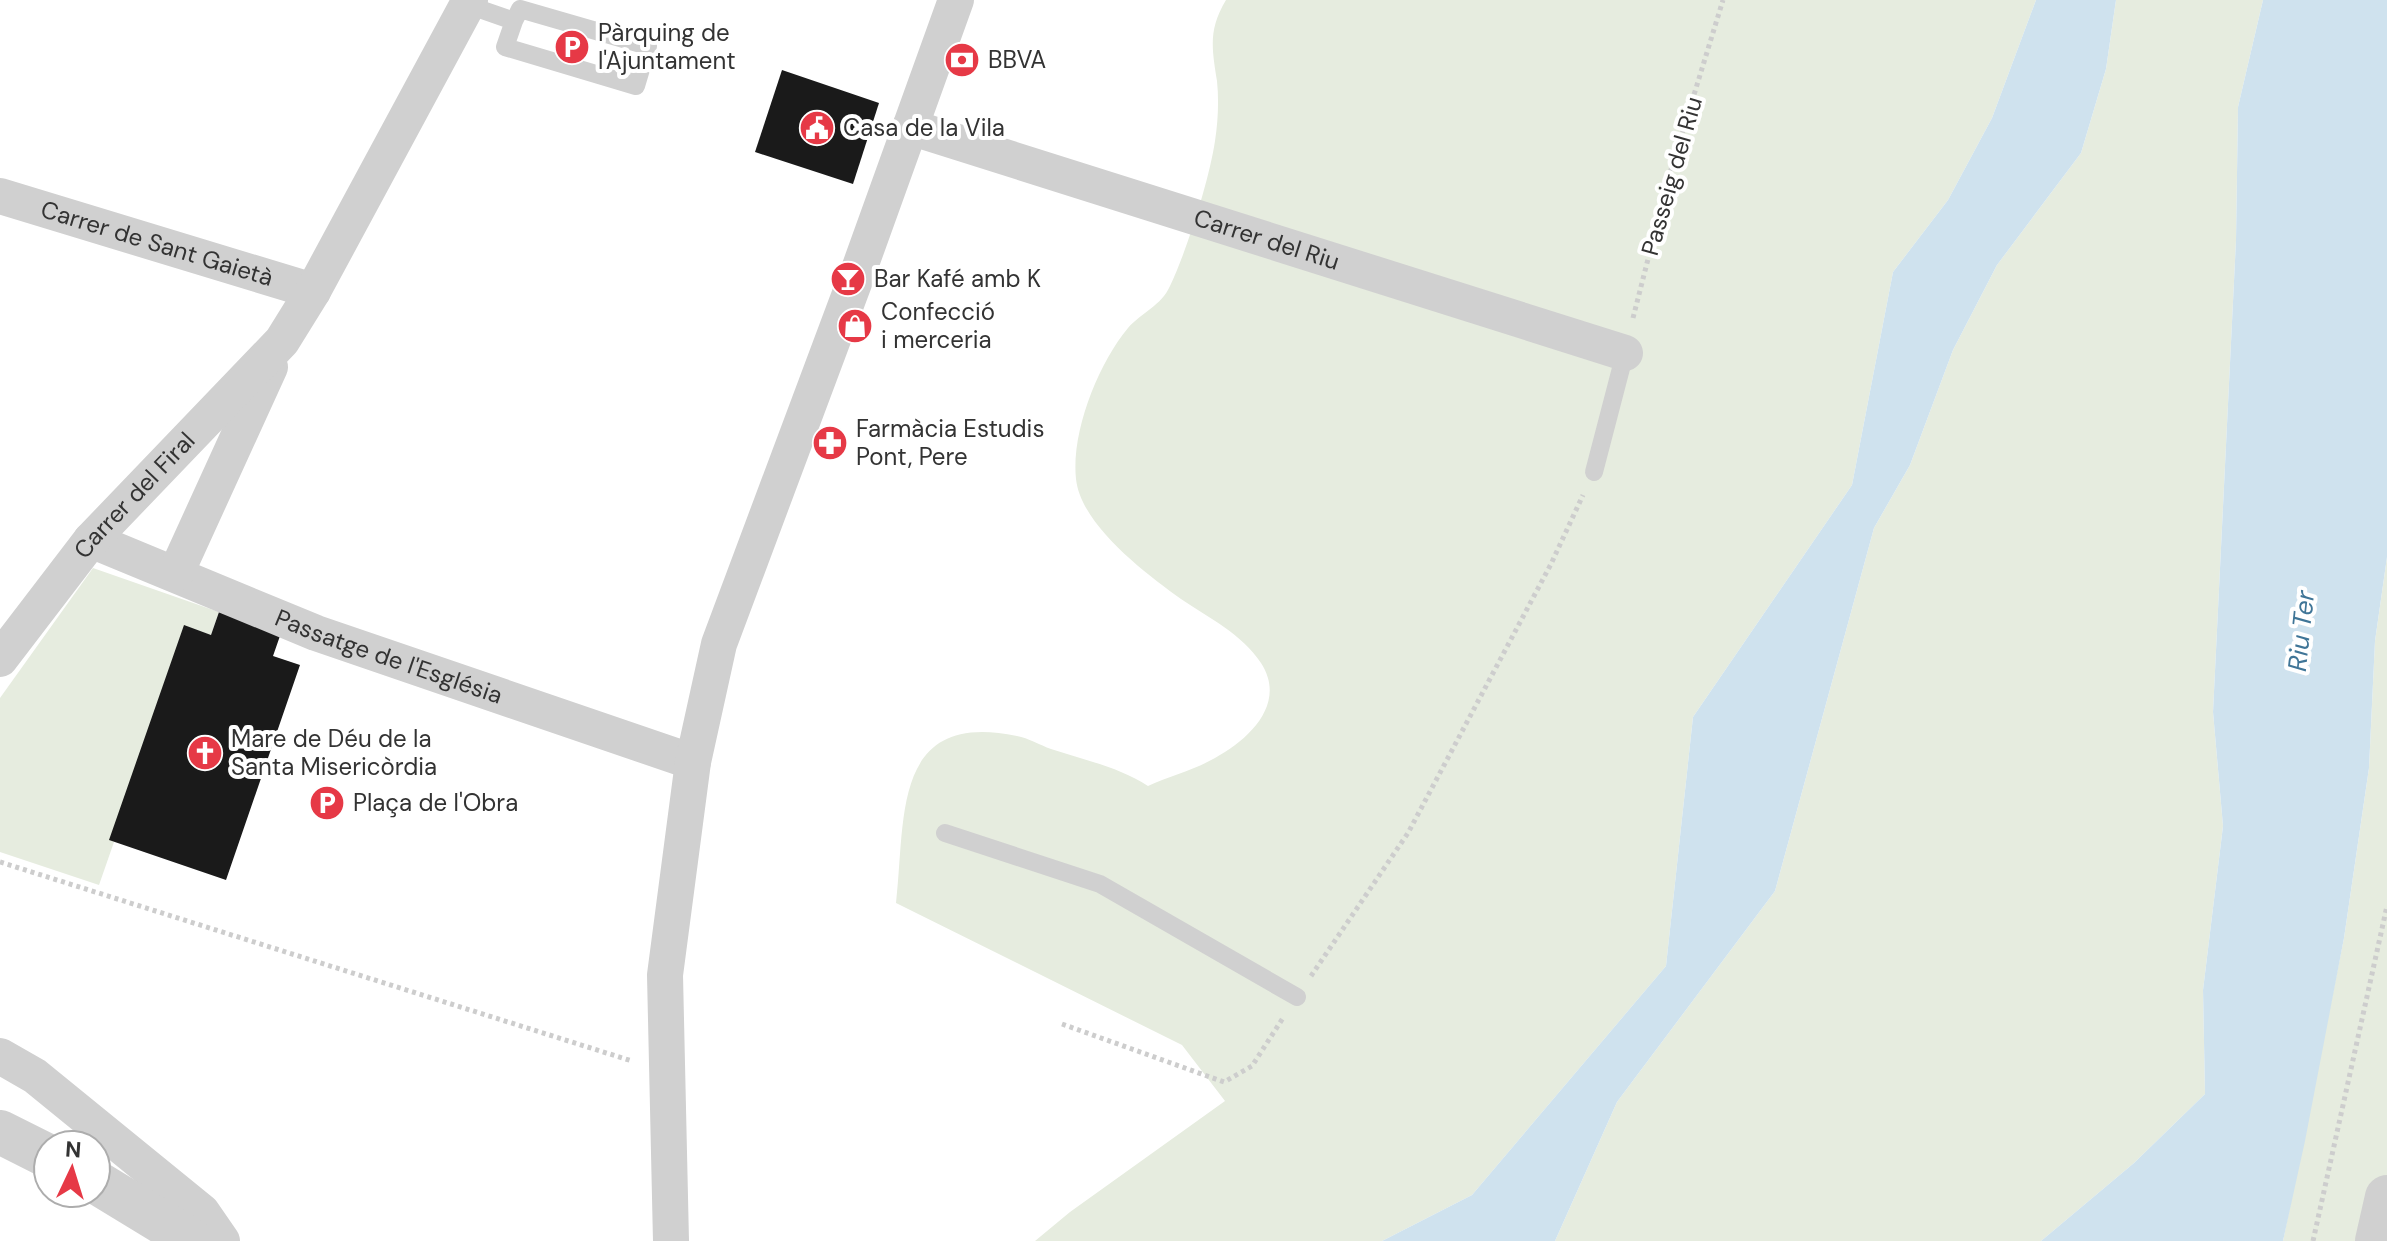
<svg xmlns="http://www.w3.org/2000/svg" width="2387" height="1241" font-family="'DM Sans',sans-serif">
<rect width="100%" height="100%" fill="#fff"/>
<g fill="#e6ecdf">
<path d="M1226,0H2036L1992,118L1948,200L1893,272L1852,485L1693,717L1666,966L1472,1195L1382,1241H1035L1070,1212L1225,1101L1182,1045L896,903C906,818 891,710 1017,736C1028,738 1040,745 1051,749C1084,760 1119,767 1148,786C1170,776 1194,770 1215,758C1250,739 1287,703 1261,663C1242,634 1209,618 1181,599C1145,573 1081,525 1076,479C1071,432 1098,364 1128,328C1142,312 1161,306 1170,286C1187,250 1209,181 1215,141C1218,122 1219,100 1217,81C1212,49 1208,30 1226,0Z"/>
<polygon points="2116,0 2263,0 2238,107 2236,240 2213,712 2223,826 2203,990 2205,1094 2134,1163 2041,1241 1555,1241 1617,1102 1775,891 1874,528 1910,465 1953,350 1997,265 2081,153 2106,69"/>
<polygon points="2387,557 2387,1241 2283,1241 2344,938 2369,768 2375,641"/>
<polygon points="93,568 219,612 211,635 184,626 110,840 114,842 99,885 0,852 0,698"/>
</g>
<g fill="#cfe2ee">
<polygon points="2036,0 2116,0 2106,69 2081,153 1997,265 1953,350 1910,465 1874,528 1775,891 1617,1102 1555,1241 1382,1241 1472,1195 1666,966 1693,717 1852,485 1893,272 1948,200 1992,118"/>
<polygon points="2263,0 2387,0 2387,557 2375,641 2369,768 2344,938 2305,1141 2283,1241 2041,1241 2134,1163 2205,1094 2203,990 2223,826 2213,712 2236,240 2238,107"/>
</g>
<g fill="#1a1a1a">
<polygon points="782,70 879,103 853,184 755,152"/>
<polygon points="219,612 281,633 273,656 300,665 226,880 109,840 184,625 211,635"/>
</g>
<g fill="none" stroke-linecap="round" stroke-linejoin="round">
<g stroke="#cdcdcd" stroke-width="5" stroke-dasharray="4 4" stroke-linecap="butt">
<polyline points="1633,318 1670,173 1723,0"/>
<polyline points="0,862 632,1061"/>
<polyline points="1311,976 1408,833 1551,564 1583,495"/>
<polyline points="1062,1024 1224,1082 1252,1066 1283,1018"/>
<polyline points="2313,1241 2387,906"/>
</g>
<g stroke="#d0d0d0" stroke-width="18">
<polyline points="468,5 514,21 520,9 648,46 636,86 505,47 514,21"/>
<polyline points="1594,472 1625,353"/>
<polyline points="945,833 1100,884 1297,997"/>
</g>
<g stroke="#d0d0d0" stroke-width="36">
<path id="s1" d="M910,127L1625,353"/>
<path id="s2" d="M0,196L313,291"/>
<path id="s3" d="M91,540L316,633L693,762"/>
<polyline points="176,573 270,367"/>
<path id="s4" d="M0,659L91,540L282,341L313,291L470,0"/>
<polyline points="0,1056 35,1076 202,1212 222,1241"/>
<polyline points="671,1241 665,975 693,762 719,644 857,275 956,0"/>
</g>
<g stroke="#d0d0d0" stroke-width="44">
<polyline points="0,1132 48,1156"/>
<polyline points="96,1182 193,1241"/>
<polyline points="2377,1241 2387,1197"/>
</g>
</g>
<defs>
<symbol id="parking-disc" viewBox="-11 -11 22 22"><circle r="9.5" fill="#e63946" stroke="#fff"/><path d="M-3.5-5.5H1a3.5 3.5 0 0 1 0 7H-1V5.5H-3.5ZM-1-3.4V-.6H.8a1.4 1.4 0 0 0 0-2.8Z" fill="#fff"/></symbol>
<symbol id="bank-disc" viewBox="-11 -11 22 22"><circle r="9.5" fill="#e63946" stroke="#fff"/><path d="M-6-4H6V4H-6ZM0-2.3a2.3 2.3 0 1 0 0 4.6a2.3 2.3 0 1 0 0-4.6Z" fill="#fff"/></symbol>
<symbol id="civic-disc" viewBox="-11 -11 22 22"><circle r="9.5" fill="#e63946" stroke="#fff"/><path d="M-.6-6.5H3V-4.5H.6V-3L4-1V1h2V6H-6V1h2V-1L-.6-3ZM-1.2 2.5V6h2.4V2.5Z" fill="#fff"/></symbol>
<symbol id="bar-disc" viewBox="-11 -11 22 22"><circle r="9.5" fill="#e63946" stroke="#fff"/><path d="M-6-5H6L.8 .8V4.5H3.5V6h-7V4.5H-.8V.8Z" fill="#fff"/></symbol>
<symbol id="shop-disc" viewBox="-11 -11 22 22"><circle r="9.5" fill="#e63946" stroke="#fff"/><path d="M-5-2.5h2.3a2.7 3.5 0 0 1 5.4 0H5L5.5 6h-11ZM-1.5-2.5h3a1.5 2.3 0 0 0-3 0Z" fill="#fff"/></symbol>
<symbol id="pharmacy-disc" viewBox="-11 -11 22 22"><circle r="9.5" fill="#e63946" stroke="#fff"/><path d="M-2-6h4v4h4v4h-4v4h-4v-4h-4v-4h4Z" fill="#fff"/></symbol>
<symbol id="church-disc" viewBox="-11 -11 22 22"><circle r="9.5" fill="#e63946" stroke="#fff"/><path d="M-1.2-6h2.4v3.5h3.3v2.4h-3.3V6h-2.4V-.1h-3.3v-2.4h3.3Z" fill="#fff"/></symbol>
</defs>
<g fill-rule="evenodd">
<use href="#parking-disc" x="552" y="27" width="40" height="40"/>
<use href="#bank-disc" x="942" y="40" width="40" height="40"/>
<use href="#civic-disc" x="797" y="108" width="40" height="40"/>
<use href="#bar-disc" x="828" y="259" width="40" height="40"/>
<use href="#shop-disc" x="835" y="306" width="40" height="40"/>
<use href="#pharmacy-disc" x="810" y="423" width="40" height="40"/>
<use href="#church-disc" x="185" y="733" width="40" height="40"/>
<use href="#parking-disc" x="307" y="783" width="40" height="40"/>
</g>
<g text-anchor="middle" stroke-width="8" stroke-linejoin="round" paint-order="stroke">
<g font-size="24" fill="#333" stroke="#fff" text-anchor="start">
<text x="598" y="41">Pàrquing de<tspan x="598" dy="28">l'Ajuntament</tspan></text>
<text x="988" y="68">BBVA</text>
<text x="843" y="136">Casa de la Vila</text>
<text x="874" y="287">Bar Kafé amb K</text>
<text x="881" y="320">Confecció<tspan x="881" dy="28">i merceria</tspan></text>
<text x="856" y="437">Farmàcia Estudis<tspan x="856" dy="28">Pont, Pere</tspan></text>
<text x="231" y="747">Mare de Déu de la<tspan x="231" dy="28">Santa Misericòrdia</tspan></text>
<text x="353" y="811">Plaça de l'Obra</text>
</g>
<g font-size="24" fill="#333" stroke="#fff">
<text transform="translate(1672 176) rotate(-74)" y="8">Passeig del Riu</text>
<text dy="8" stroke="none"><textPath href="#s1" startOffset="374">Carrer del Riu</textPath></text>
<text dy="8" stroke="none"><textPath href="#s2" startOffset="164">Carrer de Sant Gaietà</textPath></text>
<text dy="8" stroke="none"><textPath href="#s4" startOffset="212">Carrer del Firal</textPath></text>
<text dy="8" stroke="none"><textPath href="#s3" startOffset="320">Passatge de l'Església</textPath></text>
</g>
<g font-size="26" font-style="italic" fill="#3f7597" stroke="#fff">
<text transform="translate(2301 631) rotate(-84)" y="9">Riu Ter</text>
</g>
</g>
<g transform="translate(72 1169) rotate(4)"><circle r="38" fill="#ffffff" stroke="#adadad" stroke-width="2"/>
<path d="M0-6L14 30L0 20L-14 30Z" fill="#e63946"/>
<text y="-12" font-size="22" font-weight="bold" text-anchor="middle" fill="#333333">N</text>
</g>
</svg>
